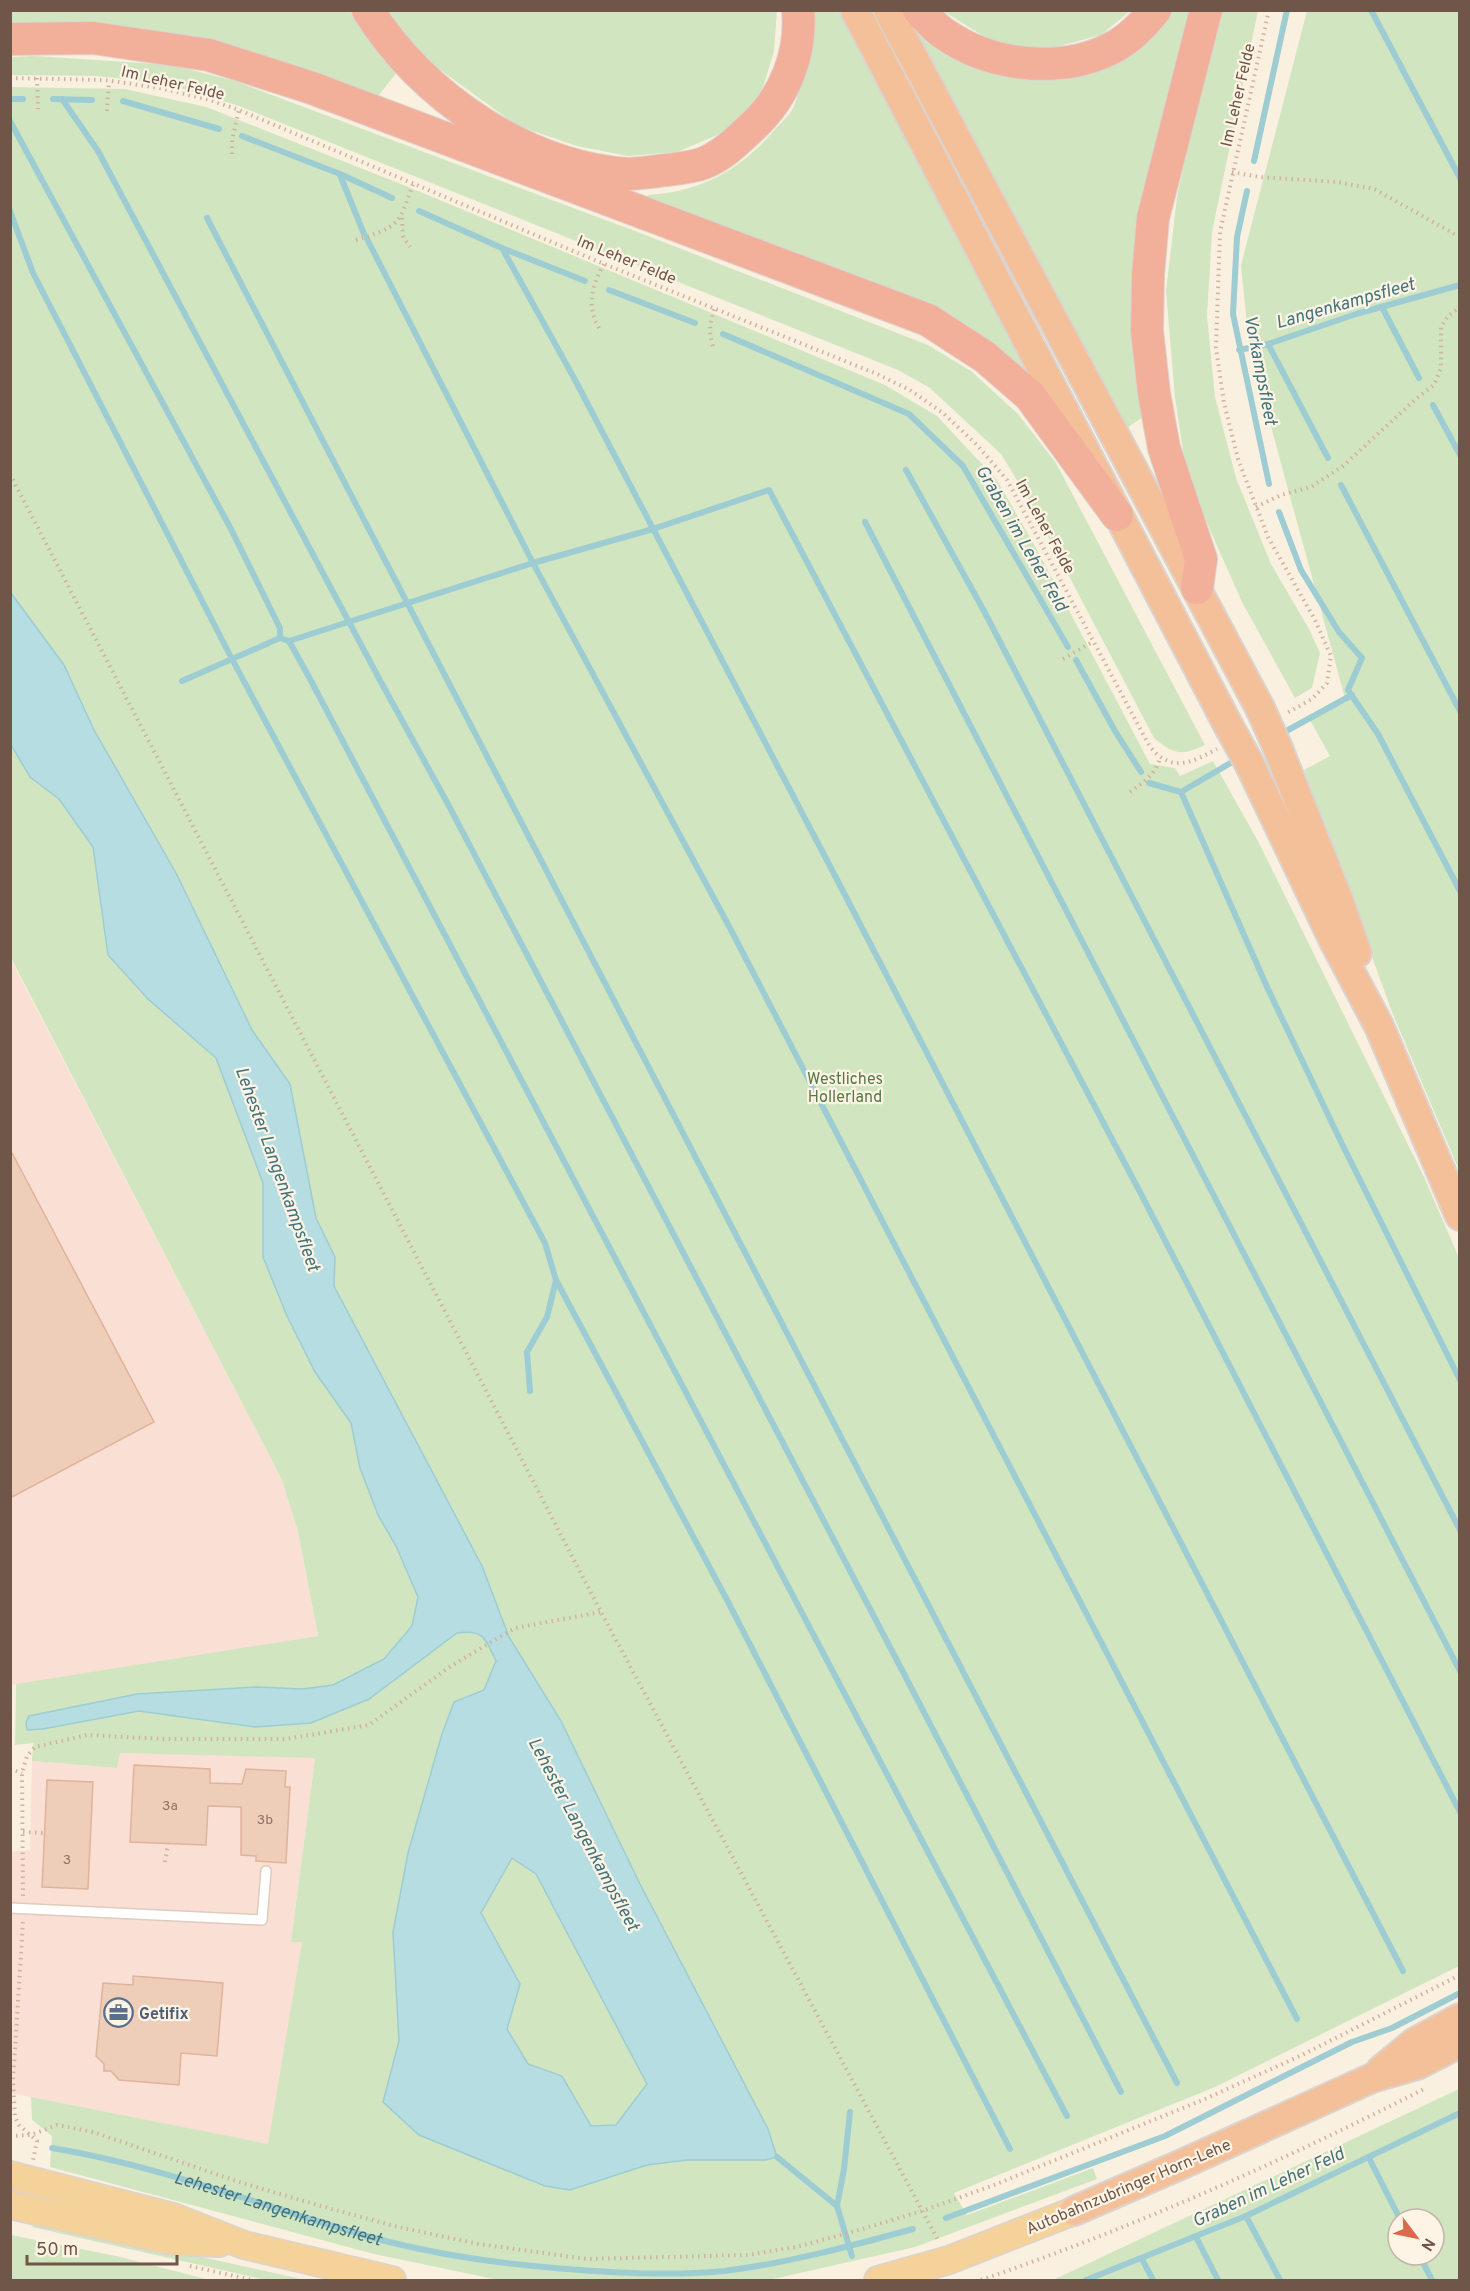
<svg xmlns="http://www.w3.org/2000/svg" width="1470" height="2291" font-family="Overpass,sans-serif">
<rect width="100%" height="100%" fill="#faf0e0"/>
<g fill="#fadfd4">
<polygon points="10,958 282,1480 298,1532 318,1637 11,1685"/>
<polygon points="120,1753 315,1757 291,1942 302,1942 268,2145 11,2093 11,1852 30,1850 32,1761 117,1768"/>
</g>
<g fill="#d1e6c0" fill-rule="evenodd">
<polygon points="10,11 777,11 774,51 761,94 722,133 677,152 628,156 577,146 518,126 414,51 374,101 11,29"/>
<path d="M808,11H842L1053,407L1007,364L652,205L647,195C702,192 742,169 777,127C783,121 791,113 794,106C806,76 807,42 808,11Z"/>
<polygon points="905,11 1049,76 1169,11 1193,11 1173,88 1147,414 1127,428"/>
<polygon points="943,11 1130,11 1101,35 1052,48 1001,47"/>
<polygon points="1220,11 1258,11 1212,232 1207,316 1215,397 1236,478 1271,564 1309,629 1320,653 1312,688 1295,698 1242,602 1195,496 1184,457 1175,398 1166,291 1177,197 1199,93"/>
<polygon points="1307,11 1459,11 1459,1170 1392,1012 1304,770 1330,756 1310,720 1346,702 1249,346 1241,265"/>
<path d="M35,56L172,65L235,81L643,234L928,345L971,371L1018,414L1056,463L1205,745C1182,756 1174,755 1154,738L1028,498L1001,454L930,388L898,370L239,106L167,84L97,76L11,75V57Z"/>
<path d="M11,87L125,89L206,107L401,184L885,385L937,416L997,480L1035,546L1150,764L1175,768L1180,776L1213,761L1259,843L1424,1177L1459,1258V1966L1215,2087L954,2193L967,2215L1093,2168L1097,2179L915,2247L769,2280H499L374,2254L50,2167L52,2136L32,2120L31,2097L268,2144L302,1942H291L315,1758L120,1753L117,1768L32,1761L33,1743L15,1745L16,1684L318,1636L298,1532L282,1480L11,958L10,745L30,777L59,799L93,847L108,955L148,999L216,1058L263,1183V1257L287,1316L315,1372L351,1423L360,1468L378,1515L396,1546L418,1597L412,1626L384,1659L333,1685L302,1689L258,1687L137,1694L29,1716L27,1729H43L139,1711L255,1727L311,1723L369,1699L457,1633C485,1629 484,1638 496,1660L485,1690L442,1734L408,1853L393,1932L399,2041L384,2102L419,2135L544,2185L570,2190L647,2165L687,2160H766L777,2157L768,2129L640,1884L561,1721L509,1637L482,1566L334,1286L335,1257L316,1218L290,1084L252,1030L176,873L94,730L64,665L11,593Z"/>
<polygon points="512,1858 536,1873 648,2085 616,2125 591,2126 562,2076 528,2064 507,2029 519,1984 481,1913"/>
<path d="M1459,2089V2280H1053ZM1398,2219H1434V2255H1398Z"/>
<polygon points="34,2220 306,2280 266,2280 32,2227"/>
<polygon points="11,2235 116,2256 210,2280 11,2280"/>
</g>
<path fill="#b6dde2" stroke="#9dccd3" stroke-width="1.5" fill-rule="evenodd" d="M11,593L64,665L94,730L176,873L252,1030L290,1084L316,1218L335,1257L334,1286L482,1566L509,1637L561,1721L640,1884L768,2129L777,2157L766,2160H687L647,2165L570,2190L545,2186L419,2135L383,2102L399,2041L393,1932L408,1853L442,1734L454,1702L484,1690L496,1661C485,1638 484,1629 457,1633L369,1699L311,1723L255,1727L139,1711L43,1729L27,1730L26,1723L29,1716L137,1694L258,1687L302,1689L333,1685L384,1659L412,1626L418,1597L396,1546L378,1515L360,1468L351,1423L315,1372L287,1316L263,1257V1183L216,1058L148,999L108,955L93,847L59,799L30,777L11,745ZM512,1858L536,1874L647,2084L616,2125L591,2126L562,2076L528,2064L507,2029L520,1984L481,1913Z"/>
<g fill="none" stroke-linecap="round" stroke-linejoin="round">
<g stroke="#9dccd3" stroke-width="6">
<polyline points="1371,10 1460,178"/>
<polyline points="10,99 23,99"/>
<polyline points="53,99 92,100"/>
<polyline points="62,99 98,151 382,684 449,806 902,1670 1121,2092"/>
<polyline points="123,101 219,129"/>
<polyline points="10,121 231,529 280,628 280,638"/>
<polyline points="242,136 340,174 392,198"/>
<polyline points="1254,161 1287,10"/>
<polyline points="340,175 364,234"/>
<polyline points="1247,191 1237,237 1233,314 1269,484"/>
<polyline points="10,211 33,273 232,659 545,1243 556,1280 547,1317 527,1352 530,1391"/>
<polyline points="419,211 502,248 585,281"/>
<polyline points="207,218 1177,2083"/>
<polyline points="367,239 533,563 731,930 1297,2019"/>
<polyline points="502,248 574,378 832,870 1403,1971"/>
<polyline points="609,290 695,323"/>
<polyline points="1382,307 1419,378"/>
<polyline points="723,334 909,414 963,466 1068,647"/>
<polyline points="1268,344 1328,458"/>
<polyline points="1239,350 1268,344 1356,314 1460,285"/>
<polyline points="1433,405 1460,455"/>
<polyline points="906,470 984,611 1460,1530"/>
<polyline points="1341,485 1460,711"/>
<polyline points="1279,512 1301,570 1339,632 1362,658 1348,690 1378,734 1460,891"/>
<polyline points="865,522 1460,1671"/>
<polyline points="289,641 309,677 1067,2116"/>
<polyline points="1076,660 1115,731 1141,772"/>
<polyline points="182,681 280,638 289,641 533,563 653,529 769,490 1141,1194 1460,1812"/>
<polyline points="1279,735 1352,695"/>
<polyline points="1149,783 1181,792 1239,758"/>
<polyline points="1181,792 1267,987 1343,1146 1460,1380"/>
<polyline points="556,1280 726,1598 1010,2149"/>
<path id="s1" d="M52,2148C162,2166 267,2208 374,2238C437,2255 501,2264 566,2269C619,2273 671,2276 724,2271C788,2263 851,2246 913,2229"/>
<polyline points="777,2157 837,2206 852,2256"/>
<polyline points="1369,2158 1400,2219"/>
<polyline points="837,2206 844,2169 850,2112"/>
<polyline points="1246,2216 1280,2280"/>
<polyline points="946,2218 1165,2136 1352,2042 1392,2028 1460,1993"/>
<polyline points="1196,2237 1218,2280"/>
<polyline points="1419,2255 1432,2280"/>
<polyline points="1142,2259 1153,2280"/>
<polyline points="1086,2280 1246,2216 1460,2113"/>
</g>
</g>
<g fill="#eecdb9" stroke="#e0b39b" stroke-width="1.5">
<polygon points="10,1149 154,1422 10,1498"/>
<polygon points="134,1765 210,1769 210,1783 242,1784 246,1769 286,1771 285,1787 290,1787 286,1863 256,1861 256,1856 241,1855 241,1807 208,1806 206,1845 130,1842"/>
<polygon points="47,1780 93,1782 88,1889 42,1887"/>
<polygon points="133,1976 223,1983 217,2056 181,2053 179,2085 119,2080 111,2071 104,2071 104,2064 96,2056 103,1983 133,1985"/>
</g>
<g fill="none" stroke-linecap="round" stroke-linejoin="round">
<defs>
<polyline id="service" points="10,1908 262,1920 266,1871"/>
<g id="primary">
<polyline points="10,2175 173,2217 244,2245 392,2280"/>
<polyline points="10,2205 173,2241 219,2243"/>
<polyline points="878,2280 949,2260 1074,2211"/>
</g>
<g id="trunk">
<polyline points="855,10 1228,725"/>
<polyline points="888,10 1260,708"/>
<polyline points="1277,746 1338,899 1357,953"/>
<polyline points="1249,763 1335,943 1379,1026 1460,1216"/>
<polyline points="1381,2070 1415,2042 1460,2018"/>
<polyline points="1074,2211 1180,2165 1372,2078 1417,2065 1460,2043"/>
</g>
<g id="motorway">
<path d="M368,10C421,96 526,167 628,174C638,174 649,172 659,171C673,169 691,168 704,163C724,155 739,139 754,125C785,96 802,53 798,10"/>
<path d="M919,10C928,19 936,29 946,35C991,66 1060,74 1110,49C1127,41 1143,25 1155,10"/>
<polyline points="10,39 93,38 209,55 312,88 928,320 985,357 1030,396 1117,515"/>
<polyline points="1197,588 1201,559 1164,448 1154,393 1147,331 1148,275 1153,218 1206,10"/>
</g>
</defs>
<use href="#service" stroke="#deccbd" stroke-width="12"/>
<use href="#primary" stroke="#dad3d0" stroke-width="30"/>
<use href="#trunk" stroke="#dad3d0" stroke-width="32"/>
<use href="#motorway" stroke="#dad3d0" stroke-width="34"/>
<g stroke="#d2b19d" stroke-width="4" stroke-dasharray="1.5 4.5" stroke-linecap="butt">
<polyline points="1269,10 1220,232 1216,348 1224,403 1238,459 1268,537 1315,620 1331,656 1327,683 1312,699 1287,713"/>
<path d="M10,78L105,80L160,88L210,100L239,110L604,264L877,374L910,390L943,413L977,445L1007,480L1150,747C1173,773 1190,763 1217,749"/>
<polyline points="37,78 38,109"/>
<polyline points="107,111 109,81"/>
<polyline points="232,154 232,140 239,110"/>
<polyline points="1232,172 1259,177 1338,182 1374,189 1460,237"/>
<polyline points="402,218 403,236 410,247"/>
<path d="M356,240C400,226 398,226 413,184"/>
<path d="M599,328C586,306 592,285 604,264"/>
<path d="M713,346C708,331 710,322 715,307"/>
<polyline points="10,474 601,1612 938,2240"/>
<polyline points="1256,507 1281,495 1311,487 1343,466 1417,398 1434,385 1441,368 1441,327 1448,316 1460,307"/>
<polyline points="1063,659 1094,641"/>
<path d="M1130,792C1144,782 1155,775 1160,758"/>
<polyline points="10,1769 22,1773"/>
<polyline points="23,1832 45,1833"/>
<polyline points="165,1862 168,1844"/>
<polyline points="23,1896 22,1773 27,1756 35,1747 87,1735 164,1739 286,1739 369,1725 451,1666 515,1628 601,1612"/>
<polyline points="23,1922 13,2080 15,2117 19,2125 37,2141 33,2160"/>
<polyline points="10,2136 31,2135 57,2125 93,2132 239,2182 321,2206 398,2227 479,2244 587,2259 747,2255 796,2247 852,2232 922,2211 994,2185 1205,2099 1302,2055 1460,1975"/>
<polyline points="190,2266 252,2280"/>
<path d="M981,2280C1132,2228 1281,2162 1424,2089"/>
</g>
<use href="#service" stroke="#fff" stroke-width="9"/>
<use href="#primary" stroke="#f6d29b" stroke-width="27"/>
<use href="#trunk" stroke="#f4c09a" stroke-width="28"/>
<use href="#motorway" stroke="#f2af9a" stroke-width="32"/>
<defs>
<g id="trunk-bridge">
<polyline points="1260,708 1277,746"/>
<polyline points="1228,725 1249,763"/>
</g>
</defs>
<use href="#trunk-bridge" stroke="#dad3d0" stroke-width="32" stroke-linecap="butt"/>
<use href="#trunk-bridge" stroke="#f4c09a" stroke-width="28"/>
</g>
<defs>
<symbol id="office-ring" viewBox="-11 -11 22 22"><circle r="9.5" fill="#fef4e6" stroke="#5c6f8a" stroke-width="1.5"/><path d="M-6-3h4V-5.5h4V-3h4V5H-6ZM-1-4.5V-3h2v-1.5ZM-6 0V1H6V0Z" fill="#5c6f8a"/></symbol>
</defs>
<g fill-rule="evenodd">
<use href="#office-ring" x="102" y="1996" width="33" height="33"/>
</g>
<g text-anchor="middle" stroke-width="4.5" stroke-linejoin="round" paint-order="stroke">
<g font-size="14" fill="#8f7465">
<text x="170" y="1810">3a</text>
<text x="265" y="1824">3b</text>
<text x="67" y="1864">3</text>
</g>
<g font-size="16" fill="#6f5649" stroke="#fef4e6">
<text transform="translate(173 82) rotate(13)" y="6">Im Leher Felde</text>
<text transform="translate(1237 95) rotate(-77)" y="6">Im Leher Felde</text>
<text transform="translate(627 259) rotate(22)" y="6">Im Leher Felde</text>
<text transform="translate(1046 526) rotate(61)" y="6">Im Leher Felde</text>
<text transform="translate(1128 2186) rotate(-23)" y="6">Autobahnzubringer Horn-Lehe</text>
</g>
<g font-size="16" fill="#567a45" stroke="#fef4e6">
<text x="845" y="1084">Westliches<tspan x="845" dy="18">Hollerland</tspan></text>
</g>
<g font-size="16" font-weight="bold" fill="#4e5e75" stroke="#fef4e6" text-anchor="start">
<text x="139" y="2019">Getifix</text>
</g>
<g font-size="18" font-style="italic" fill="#42737b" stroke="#fef4e6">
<text transform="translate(1345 303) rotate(-16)" y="6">Langenkampsfleet</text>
<text transform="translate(1261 370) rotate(79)" y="6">Vorkampsfleet</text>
<text transform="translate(1022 538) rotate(60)" y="6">Graben im Leher Feld</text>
<text transform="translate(278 1169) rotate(70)" y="6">Lehester Langenkampsfleet</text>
<text transform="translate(584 1834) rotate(62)" y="6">Lehester Langenkampsfleet</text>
<text transform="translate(1268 2187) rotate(-25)" y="6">Graben im Leher Feld</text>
<text dy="6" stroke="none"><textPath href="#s1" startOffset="234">Lehester Langenkampsfleet</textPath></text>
</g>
</g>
<rect width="1470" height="2291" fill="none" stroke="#6f5649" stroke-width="24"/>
<g transform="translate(1416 2237) rotate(122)"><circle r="28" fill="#fef4e6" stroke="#c5b5a7" stroke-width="1.5"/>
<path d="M0-4.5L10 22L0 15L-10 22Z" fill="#de684b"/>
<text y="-9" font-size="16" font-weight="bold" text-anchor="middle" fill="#6f5649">N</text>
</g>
<path d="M27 2255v9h150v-9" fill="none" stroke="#6f5649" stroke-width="3"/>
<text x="36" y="2255" font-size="18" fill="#6f5649" stroke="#fef4e6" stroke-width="4.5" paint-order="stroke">50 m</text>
</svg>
